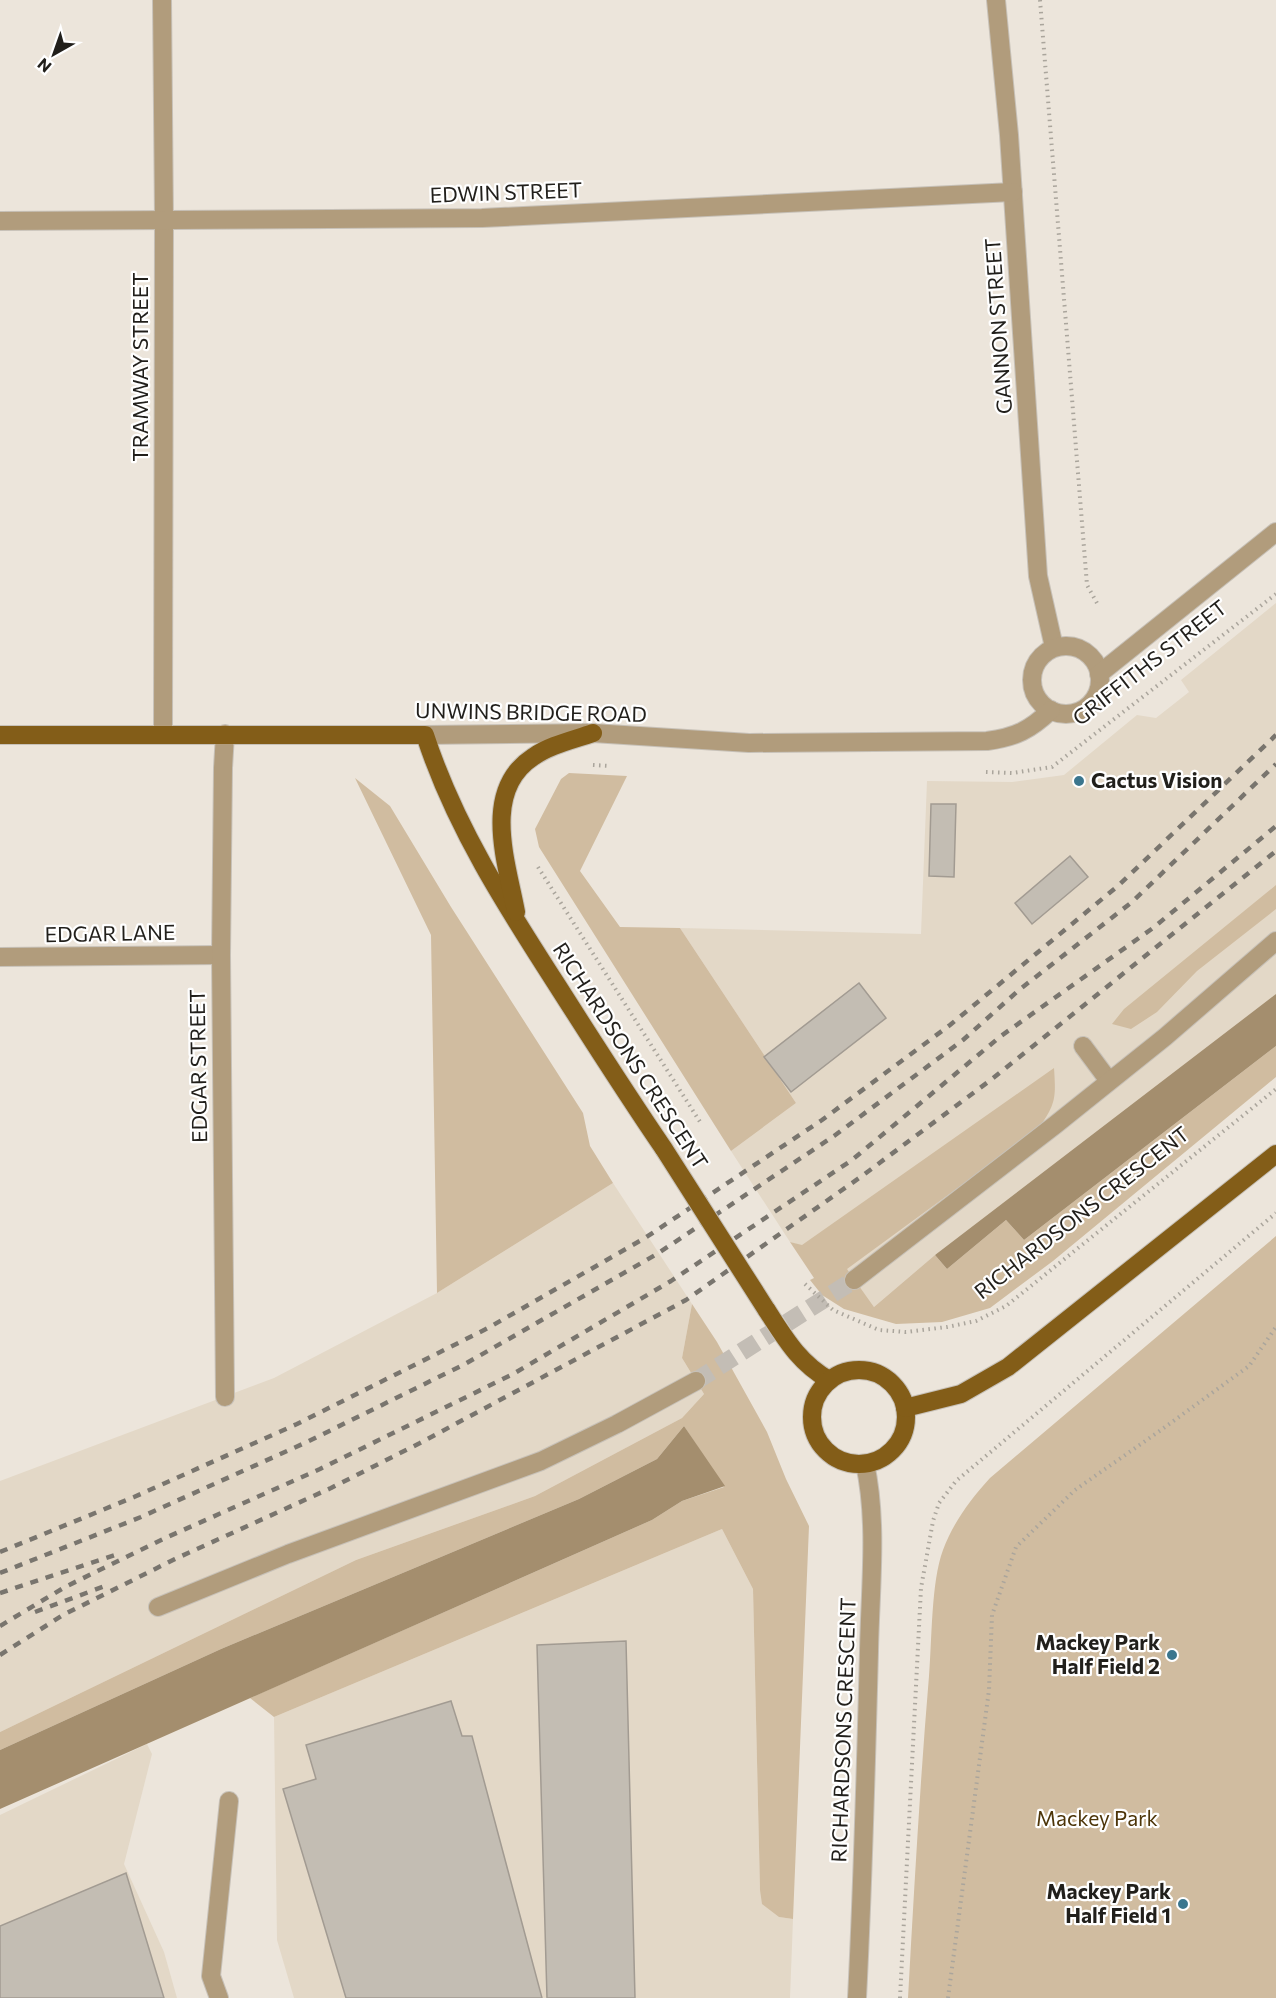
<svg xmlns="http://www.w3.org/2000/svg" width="1276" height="1998" font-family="Commissioner,sans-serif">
<rect width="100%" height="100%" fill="#ece5db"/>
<g fill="#e3d8c7">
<polygon points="1276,603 1276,994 935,1255 874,1307 838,1257 790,1242 731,1151 796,1103 680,928 921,934 927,781 1012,782 1064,775 1137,715 1156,718 1189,692 1181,680"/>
<polygon points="613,1183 692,1304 682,1358 704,1394 682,1418 535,1496 356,1560 0,1732 0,1481 274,1378 437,1293"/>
<polygon points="722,1529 753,1589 760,1890 779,1917 793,1919 790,1998 294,1998 277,1940 274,1717"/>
<polygon points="147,1744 152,1754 124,1864 164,1952 177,1998 0,1998 0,1815"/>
</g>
<g fill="#d0bca0">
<polygon points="569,773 627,776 580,871 620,927 680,928 796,1103 731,1151 539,847 535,829 561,779"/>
<polygon points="355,778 390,806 451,907 583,1113 590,1146 613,1183 437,1293 431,935"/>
<polygon points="1276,885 1276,909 1197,971 1157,1012 1131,1029 1112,1024 1124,1009"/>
<path d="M1276,1046V1077L1053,1261L990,1308L942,1322L896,1324L844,1309L822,1295L810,1280L814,1278L790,1242L802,1245L1054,1068C1056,1098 1056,1104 1038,1129L847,1269L874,1307L935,1255L947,1269L1006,1220L1024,1240Z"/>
<path d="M1276,1236V1998H908C914,1891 920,1783 929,1676C932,1641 931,1582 943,1550C953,1523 970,1500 990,1478Z"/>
<polygon points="692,1304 717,1342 767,1432 786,1479 809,1526 793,1919 779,1917 762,1904 760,1890 753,1589 722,1529 274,1717 250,1698 652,1520 682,1501 724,1487 684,1426 657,1459 579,1499 221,1649 0,1750 0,1732 356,1560 535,1496 682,1418 704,1394 682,1358"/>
</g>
<g fill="#a48e6e">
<polygon points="1276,994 1276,1046 1024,1240 1006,1220 947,1269 935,1255"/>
<polygon points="684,1426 725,1486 682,1501 652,1520 0,1809 0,1750 221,1649 579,1499 657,1459"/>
</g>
<g fill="#c3bdb3" stroke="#a29b92" stroke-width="1.5">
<polygon points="931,804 956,804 954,877 929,876"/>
<polygon points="1070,856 1088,877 1032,924 1015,903"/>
<polygon points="859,983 886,1018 791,1092 764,1057"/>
<polygon points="626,1641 635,1998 547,1998 537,1645"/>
<polygon points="451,1701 462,1736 472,1736 542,1998 346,1998 283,1789 316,1779 306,1745"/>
<polygon points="126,1873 164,1998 0,1998 0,1926"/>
</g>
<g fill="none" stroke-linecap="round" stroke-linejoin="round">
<polyline stroke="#c3bdb5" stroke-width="18" stroke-dasharray="18 9" stroke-linecap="butt" points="696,1381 854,1280"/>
<defs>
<g id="minor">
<polyline points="162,0 164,221 163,734"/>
<polyline points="996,0 1009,135 1038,576 1054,647"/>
<polyline points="0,221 482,218 1013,192"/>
<circle cx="1066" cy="680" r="34"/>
<polyline points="1099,674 1276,532"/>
<path d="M425,735L593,733L749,743L987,741C1016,737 1030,730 1051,710"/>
<polyline points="0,957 221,955"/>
<polyline points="1083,1046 1109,1081"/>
<polyline points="854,1280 1055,1125 1165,1037 1276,941"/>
<polyline points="225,1397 221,955 223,768 225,734"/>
<polyline points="158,1607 288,1554 541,1461 617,1424 696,1381"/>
<polyline points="219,1998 211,1976 229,1801"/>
<path d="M857,1998C863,1882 866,1767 869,1651C870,1591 878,1523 865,1464"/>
</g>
<g id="major">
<path d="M0,735H425C454,825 506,906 557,985C592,1040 627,1095 664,1149"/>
<path d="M516,912C507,863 481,791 533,757C550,745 573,740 593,733"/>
<path d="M766,1309C785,1338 798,1362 829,1380"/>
<circle cx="859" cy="1417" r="47"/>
<polyline points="905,1408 961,1394 1008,1367 1276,1154"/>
</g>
</defs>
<use href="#minor" stroke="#c7c1b8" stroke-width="20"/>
<use href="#major" stroke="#c7c1b8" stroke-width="20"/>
<g stroke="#aaa59c" stroke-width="4" stroke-dasharray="1.5 4.5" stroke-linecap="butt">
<polyline points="1040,0 1087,585 1098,605"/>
<polyline points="593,765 610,766"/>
<polyline points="986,772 1012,773 1052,767 1276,594"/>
<polyline points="538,867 702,1125"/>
<polyline points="805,1284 833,1310 879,1330 906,1332 947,1327 976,1321 1006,1306 1276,1089"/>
<polyline points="900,1998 921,1588 933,1521 939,1503 956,1481 1276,1213"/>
<polyline points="948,1998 989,1690 992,1615 1016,1547 1075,1490 1161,1430 1249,1366 1276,1327"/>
</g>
<use href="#minor" stroke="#b19c7c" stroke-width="18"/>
<use href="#major" stroke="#835d18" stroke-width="18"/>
<g stroke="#79756e" stroke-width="4.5" stroke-dasharray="8 8" stroke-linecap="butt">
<polyline points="0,1552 134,1497 297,1424 488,1328 645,1238 822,1120 950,1025 1119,885 1276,735"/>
<polyline points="0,1573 141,1517 307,1442 465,1364 657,1254 834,1136 963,1040 1019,990 1132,902 1276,764"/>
<polyline points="0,1593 115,1555"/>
<polyline points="35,1612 105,1586"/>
<polyline points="0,1626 65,1587 163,1539 320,1469 513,1374 671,1281 852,1160 1001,1036 1153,928 1276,826"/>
<polyline points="0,1655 63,1615 175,1559 331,1488 420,1443 686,1300 862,1176 992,1079 1276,851"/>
</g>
<defs>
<polyline id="major-bridge" points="664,1149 766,1309"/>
</defs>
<use href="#major-bridge" stroke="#c7c1b8" stroke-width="20" stroke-linecap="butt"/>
<use href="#major-bridge" stroke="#835d18" stroke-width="18"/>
</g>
<g fill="#3b768e" stroke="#fff" stroke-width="2">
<circle cx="1079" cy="781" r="6"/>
<circle cx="1172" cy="1655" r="6"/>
<circle cx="1183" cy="1904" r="6"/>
</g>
<g text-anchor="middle" stroke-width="4.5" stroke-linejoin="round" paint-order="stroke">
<g font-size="21" fill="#211f1b" stroke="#fff">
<text transform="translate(506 193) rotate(-2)" y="7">EDWIN STREET</text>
<text transform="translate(999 326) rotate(-94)" y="7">GANNON STREET</text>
<text transform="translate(141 367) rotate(-90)" y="7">TRAMWAY STREET</text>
<text transform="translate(1150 663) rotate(-38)" y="7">GRIFFITHS STREET</text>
<text transform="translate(531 713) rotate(1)" y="7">UNWINS BRIDGE ROAD</text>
<text transform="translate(110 934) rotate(-1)" y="7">EDGAR LANE</text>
<text transform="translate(630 1056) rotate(57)" y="7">RICHARDSONS CRESCENT</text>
<text transform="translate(199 1066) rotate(-91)" y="7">EDGAR STREET</text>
<text transform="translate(1082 1213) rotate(-38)" y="7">RICHARDSONS CRESCENT</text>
<text transform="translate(844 1730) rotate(-88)" y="7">RICHARDSONS CRESCENT</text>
</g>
<g font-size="21" font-weight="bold" fill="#211f1b" stroke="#fff" text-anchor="end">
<text x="1091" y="788" text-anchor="start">Cactus Vision</text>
<text x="1160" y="1650">Mackey Park<tspan x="1160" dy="24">Half Field 2</tspan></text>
<text x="1171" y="1899">Mackey Park<tspan x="1171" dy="24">Half Field 1</tspan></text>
</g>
<g font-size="21" fill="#4d3509" stroke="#fff">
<text x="1097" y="1826">Mackey Park</text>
</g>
</g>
<g transform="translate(54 54) rotate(220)" stroke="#ffffff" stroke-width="4.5" paint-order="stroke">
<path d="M0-4.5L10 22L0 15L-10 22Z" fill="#211f1b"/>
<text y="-9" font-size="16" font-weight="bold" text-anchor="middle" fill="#211f1b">N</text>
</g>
</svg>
